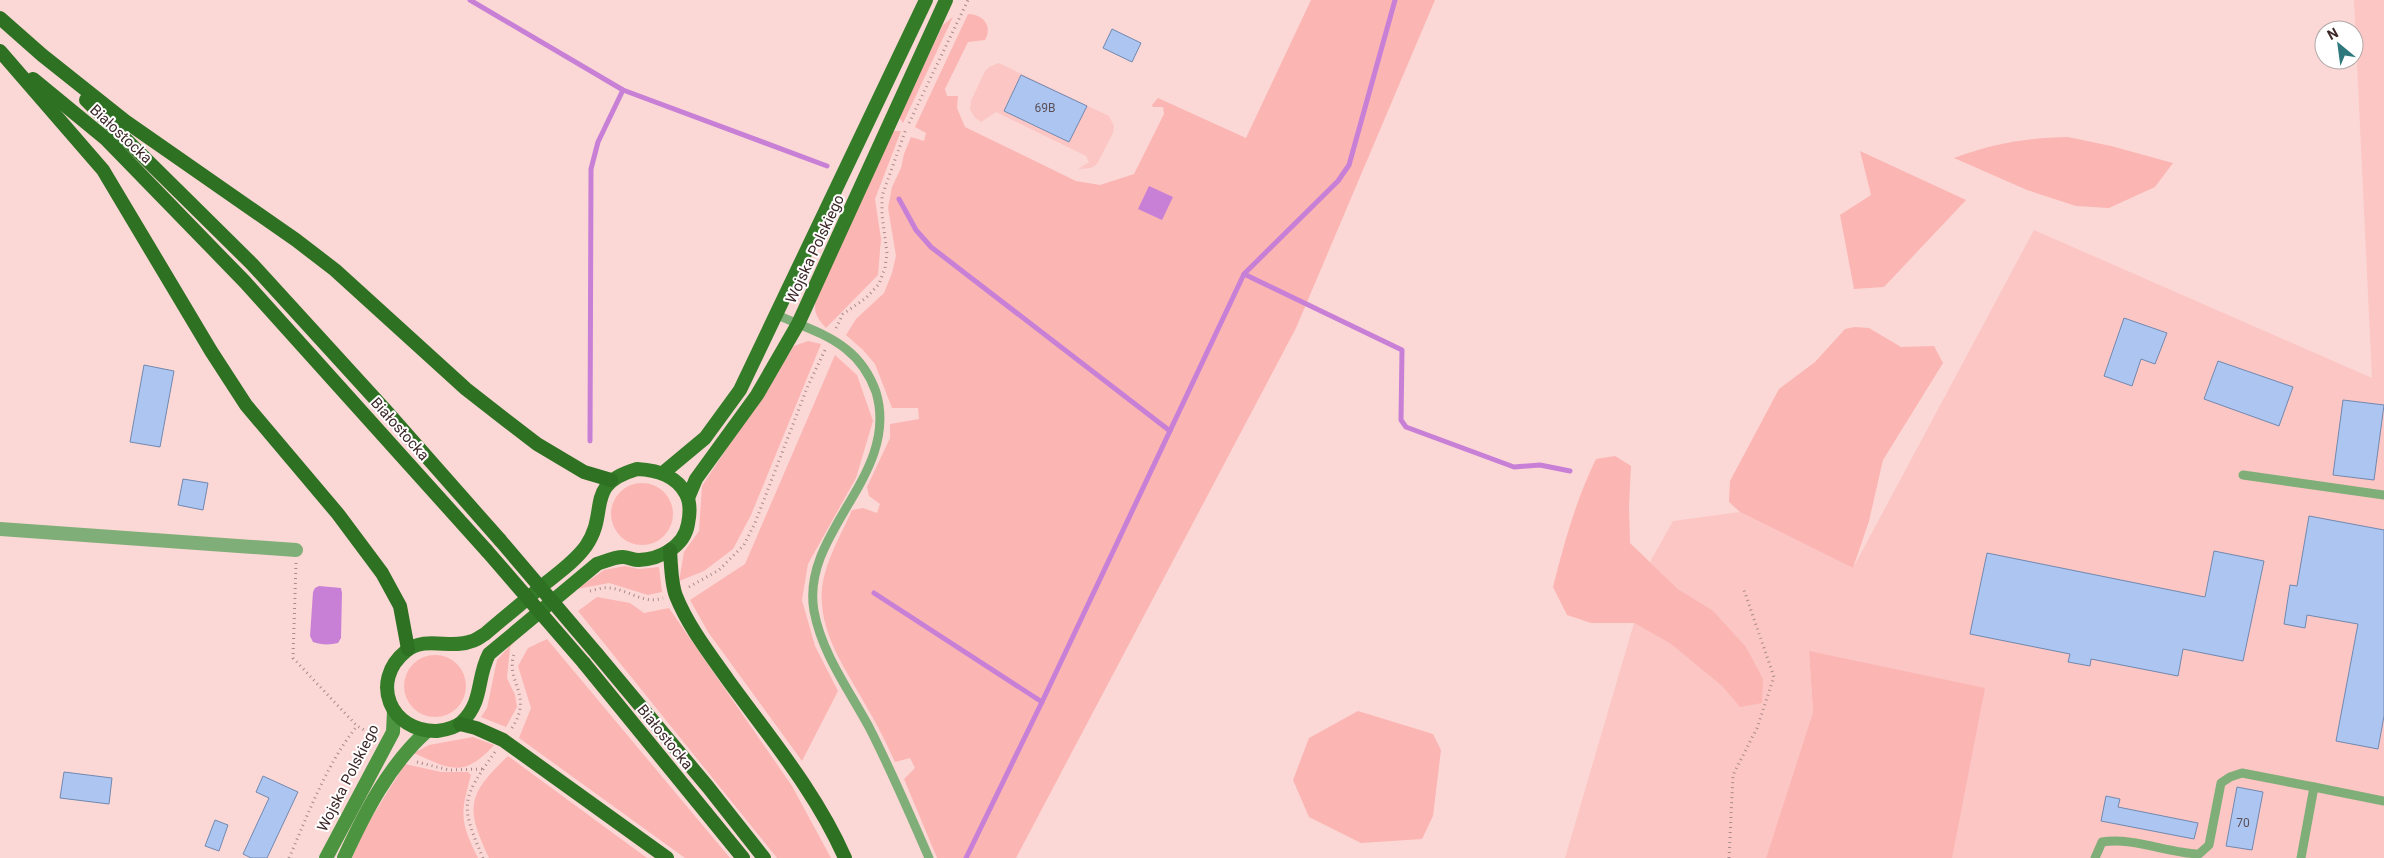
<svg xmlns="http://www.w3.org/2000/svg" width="2384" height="858" font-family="Roboto,sans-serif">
<rect width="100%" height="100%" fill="#fbd8d6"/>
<g fill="#fbc6c4">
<polygon points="2354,0 2384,0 2384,858 1951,858 1809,651 1813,712 1766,858 1565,858 1634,623 1671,644 1722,686 1740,707 1712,610 1678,589 1650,562 1673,521 1740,512 1853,568 2034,230 2372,378"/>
<polygon points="999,63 1109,116 1114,126 1113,133 1097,164 1091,168 1078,169 1089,162 1086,156 996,112 981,122 974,117 970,109 971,101 985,71 989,67"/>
</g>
<g fill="#fbb5b3">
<path d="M1311,0H1435L1296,328L1016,858H937L904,779L915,768L910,758L895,762C887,745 879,728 869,711C848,672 818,635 822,588C825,561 841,535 852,510L863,508L877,513L880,504L869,496L867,487L890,438V424L919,419L918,408H892L875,364L863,350L846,335L856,319L884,293L892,273L896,256L888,208L892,187L901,168L904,154L911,137L924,141L926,133L915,127L968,14C983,14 993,26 985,40L968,42L945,89L947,96H958L957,108L965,127L1076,181L1100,185L1134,174L1164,114L1163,107H1153L1152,105L1158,98L1246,138Z"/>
<polygon points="953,17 903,123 899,117 943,25"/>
<path d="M893,131H901L875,199L881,239L878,275L826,328C817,318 813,312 816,299Z"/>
<path d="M2068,137L2111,146L2173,163L2155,187L2109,208L2076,206L2027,190L1954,158C1994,143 2026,138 2068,137Z"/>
<polygon points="1860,151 1966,200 1884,287 1854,289 1840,215 1871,195"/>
<polygon points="1855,327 1869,328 1901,347 1934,346 1943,363 1883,460 1869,521 1853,568 1740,512 1729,502 1730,481 1779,389 1815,362 1845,329"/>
<polygon points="808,341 821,344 751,515 733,549 704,571 679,581 684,552 699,531 702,486 794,346"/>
<polygon points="835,355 857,375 873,421 856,478 808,564 802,600 815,646 838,691 802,761 708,632 690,600 745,564"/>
<path d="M1615,456L1631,466L1629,506L1630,543L1678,589L1712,610L1746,647L1763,679L1762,703L1740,707L1722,686L1671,644L1634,623H1591L1567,615L1553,587C1564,543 1576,500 1596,459Z"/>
<circle cx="642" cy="514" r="31"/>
<polygon points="625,566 639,569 659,567 662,592 648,595 609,583 577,589 604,570"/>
<polygon points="597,597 630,603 644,613 669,608 792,786 831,858 777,858 578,611"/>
<polygon points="516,639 510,647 507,678 515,695 517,707 506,727 481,717 487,708 497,660"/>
<polygon points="547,639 730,858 685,858 519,738 531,708 518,666 528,648"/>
<polygon points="1809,651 1985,688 1952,858 1766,858 1813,712"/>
<circle cx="435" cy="686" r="31"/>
<polygon points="1358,711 1433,734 1441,750 1433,816 1422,839 1361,843 1309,817 1293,780 1309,738"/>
<path d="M473,737L494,745C464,778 451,770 414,753L429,745Z"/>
<path d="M508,756L647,858H489C465,807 467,795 508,756Z"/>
<path d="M405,764L441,772H468L471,775C460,814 460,821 478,858H352L365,828Z"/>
</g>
<g fill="#c880d6">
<polygon points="1149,186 1173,197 1162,220 1138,209"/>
<path d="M319,586L341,588L342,593L341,638L338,643C330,645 321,645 313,642L310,636L313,592L315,588Z"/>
</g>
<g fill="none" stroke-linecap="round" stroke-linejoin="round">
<g stroke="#c880d6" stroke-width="5">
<polyline points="470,0 623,90 827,166"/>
<polyline points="899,199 916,230 931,247 1170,431"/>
<polyline points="1244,274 1402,350 1401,420 1406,427 1514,467 1540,465 1570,471"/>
<polyline points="590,441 591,169 598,142 623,90"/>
<polyline points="874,593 1042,702"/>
<polyline points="966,858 1042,702 1244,274 1338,181 1349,165 1395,0"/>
</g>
</g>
<g fill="#adc6f1" stroke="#7188af">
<polygon points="1112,29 1141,43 1132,62 1103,48"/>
<polygon points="1021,75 1087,106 1069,142 1004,111"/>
<polygon points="2124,318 2167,333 2155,364 2141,359 2132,386 2104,376"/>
<polygon points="2218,361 2293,387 2279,426 2204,399"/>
<polygon points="144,365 174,371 160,447 130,442"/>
<polygon points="2343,400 2384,405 2374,480 2333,475"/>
<polygon points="183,479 208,483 203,510 178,505"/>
<polygon points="2309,516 2384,530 2384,716 2378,749 2336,741 2358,624 2307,615 2305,628 2284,624 2290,585 2297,586"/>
<polygon points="2214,551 2264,561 2243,661 2183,649 2178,676 2091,659 2090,666 2068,662 2070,654 1970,634 1987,553 2205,597"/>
<polygon points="64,772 112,778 109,804 60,798"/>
<polygon points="263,776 298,792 267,858 251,858 243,854 269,798 256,792"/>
<polygon points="2237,787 2263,792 2252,850 2226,846"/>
<polygon points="2106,796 2120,799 2118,807 2198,823 2194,839 2101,821"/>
<polygon points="215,820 228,825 219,851 205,846"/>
</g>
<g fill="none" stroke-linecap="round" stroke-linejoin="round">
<g stroke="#a98b8a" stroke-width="3" stroke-dasharray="1 4" stroke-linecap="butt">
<polyline points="909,123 968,0"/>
<polyline points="836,328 843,314 866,298 879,284 885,268 887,253 882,215 882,196 906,129"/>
<polyline points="296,563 293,658 357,726 375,736"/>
<polyline points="689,587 719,570 744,545 755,523 807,388 825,350"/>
<path d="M590,591C595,590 603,587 609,588C628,589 643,605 663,598"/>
<path d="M512,728C534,694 505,683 514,654"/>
<polyline points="417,762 449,770 482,769"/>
<path d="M289,858C309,812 326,765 357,726"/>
<path d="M483,858C459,803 462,799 495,752"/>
<polyline points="1729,858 1733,775 1757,728 1774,677 1744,590"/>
</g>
<g stroke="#80ae78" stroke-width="9">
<path d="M775,314C799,325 826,333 846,349C860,360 870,375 876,392C901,475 800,532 814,611C822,654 849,690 869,727C891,770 910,814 929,858"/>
<polyline points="2243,475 2384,495"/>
<path d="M2095,858L2102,842C2134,837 2167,853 2199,854L2209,845L2221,783L2230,777L2242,773L2314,787"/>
<polyline points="2301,858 2314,787 2384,801"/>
</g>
<polyline stroke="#80ae78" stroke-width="14" points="0,529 296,550"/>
<g stroke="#4c9440" stroke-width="14">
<polyline points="326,858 393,732 394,711"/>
<path d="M344,858C365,812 389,765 427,731"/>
</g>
<g stroke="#347c28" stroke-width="14">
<path d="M637,469C657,470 676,475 686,494C691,503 690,514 688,524C684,547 660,559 639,560C633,560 628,557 623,557C614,557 606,561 597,564L489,654C476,679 484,700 462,722C455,728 445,730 437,731C390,732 369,681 406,651C426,635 451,650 472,641C477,640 481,636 485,634C506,616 527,599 547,582C561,571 576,560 586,546C610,511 583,485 637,469Z"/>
<polyline points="663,473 705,438 740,390 926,0"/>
<polyline points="688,498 696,479 757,395 798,324 946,0"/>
</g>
<g stroke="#2e7123" stroke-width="14">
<polyline points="0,18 42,55 125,121 296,240 335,270 466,389 507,421 537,444 584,472 611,480"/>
<polyline points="0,51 103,170 211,351 246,405 338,514 382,573 400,606 408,649"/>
<polyline points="33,79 106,139 245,282 487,551"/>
<polyline points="86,100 252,264 388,413 500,540"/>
<path d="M670,550C671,564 671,583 676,596C688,626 709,653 728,680C770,738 816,792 845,858"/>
<polyline points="597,654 708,787 764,858"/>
<polyline points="584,663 743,858"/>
<polyline points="460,724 476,728 503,740 667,858"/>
</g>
<g stroke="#2e7123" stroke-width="14">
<polyline points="500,540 597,654"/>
<polyline points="487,551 584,663"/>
</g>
</g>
<g text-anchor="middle" stroke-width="4" stroke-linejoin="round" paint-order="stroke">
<g font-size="12" fill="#5a505a">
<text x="1045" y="112">69B</text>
<text x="2243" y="827">70</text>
</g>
<g font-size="15" fill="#3e2828" stroke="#fff">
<text transform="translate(121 134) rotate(43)" y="5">Białostocka</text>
<text transform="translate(815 249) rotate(-65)" y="5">Wojska Polskiego</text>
<text transform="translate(400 429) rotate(48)" y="5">Białostocka</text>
<text transform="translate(665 737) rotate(51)" y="5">Białostocka</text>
<text transform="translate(348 778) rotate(-63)" y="5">Wojska Polskiego</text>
</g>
</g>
<g transform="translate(2339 45) rotate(331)"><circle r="24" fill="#ffffff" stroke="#b2a9a9"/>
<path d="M0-4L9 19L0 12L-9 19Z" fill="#2f787d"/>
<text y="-8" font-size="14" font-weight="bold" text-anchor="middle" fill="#3e2828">N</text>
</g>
</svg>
